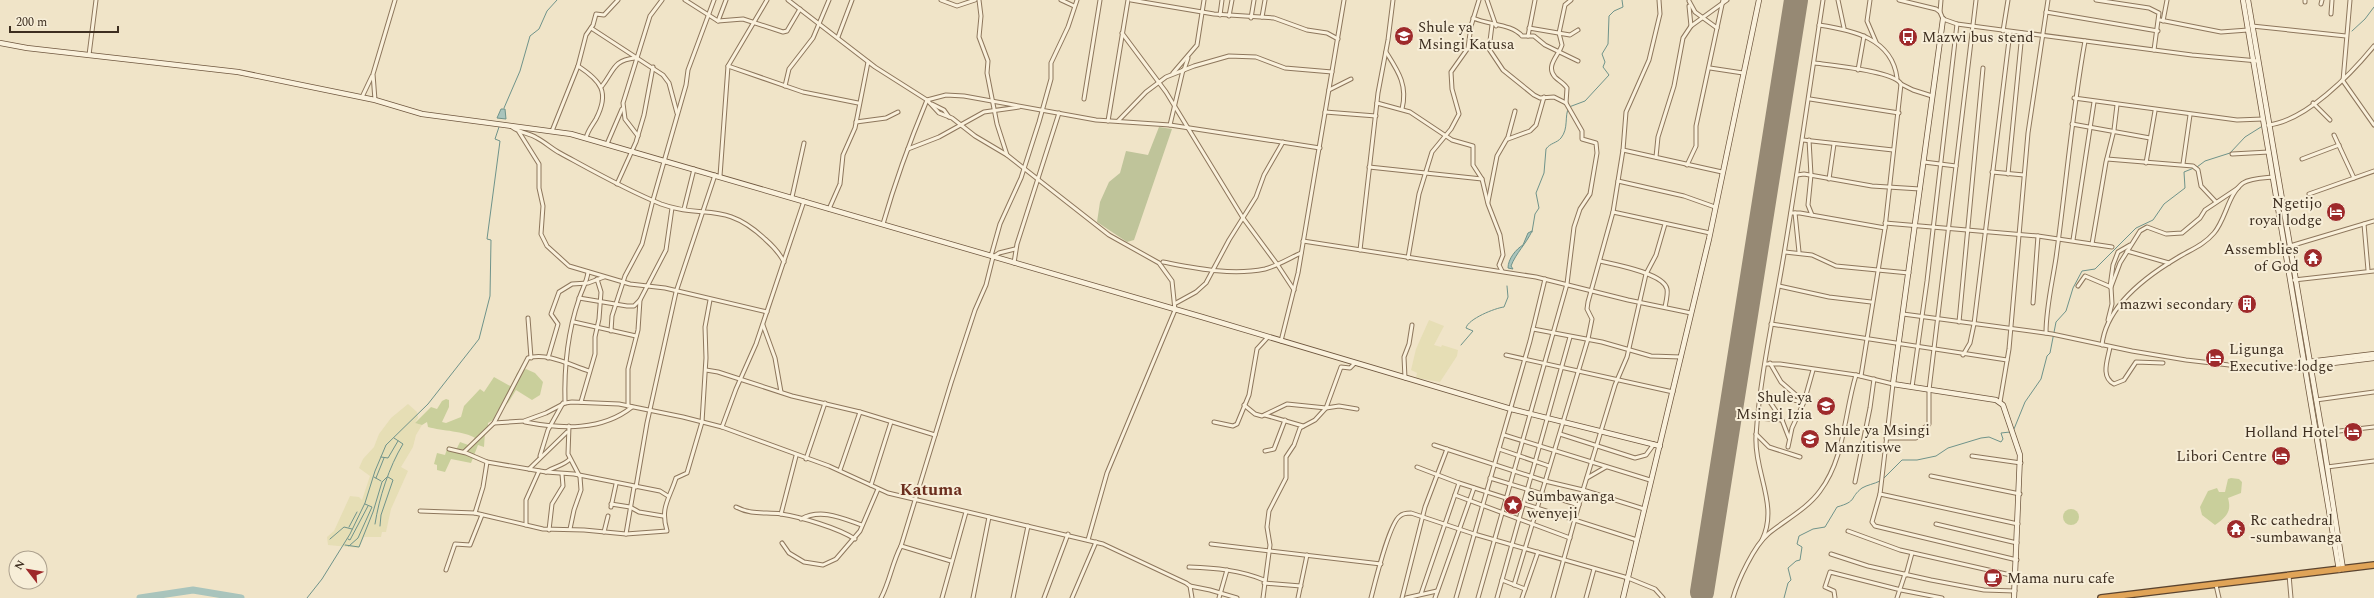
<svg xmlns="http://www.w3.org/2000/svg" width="2374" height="598" font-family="Spectral,serif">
<rect width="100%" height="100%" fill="#f0e4c8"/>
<g fill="#e6deb5">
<polygon points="1429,320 1444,326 1434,345 1441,347 1442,345 1458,350 1457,356 1440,382 1416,378 1417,373 1411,370 1416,349"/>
<polygon points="408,404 417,412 418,418 415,423 422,425 416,435 413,447 401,467 408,471 391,509 386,532 382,532 381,537 364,537 359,548 328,545 327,537 334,531 350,496 359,497 362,500 370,476 359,468 363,459 374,447 379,434 391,418"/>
</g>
<g fill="#c9cf9b">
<path d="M526,369L535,373L543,382L540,395L532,400L516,390L508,403L498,410L493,420L488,423V429L485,432L484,447L478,445L471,463L451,459L445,472L437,470V465L434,464L437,453L445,455L448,446L456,450L460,442L471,446L475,438C465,431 442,431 428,427L427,422L422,425L415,423L431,407L437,409L442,401L446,399L449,400V407L442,422L446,423L461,417L464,406L480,389L484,392L494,377L512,387L517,373Z"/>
<path d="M2231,478L2239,479L2242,482L2241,493L2228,498C2232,512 2226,517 2215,525L2202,515L2200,507L2208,491L2217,488L2219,492H2225L2228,479Z"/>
<circle cx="2071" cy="517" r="8"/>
</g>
<polygon fill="#bfc49a" points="1159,127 1172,129 1134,240 1127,242 1097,222 1100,202 1109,182 1120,173 1126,151 1148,155"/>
<g fill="#a9c4bc" stroke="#6f938a">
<polygon points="501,109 505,109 506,119 497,118"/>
<path d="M1532,231C1526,244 1516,253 1511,266L1513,269L1508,268C1508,259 1516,249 1523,245L1528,233Z"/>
</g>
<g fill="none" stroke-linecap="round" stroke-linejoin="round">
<g stroke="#6f938a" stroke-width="1">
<polyline points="2352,31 2365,19 2374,7"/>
<polyline points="504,108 520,71 530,36 539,29 547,11 557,0"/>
<polyline points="2197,167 2205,161 2230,153 2245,137 2261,127"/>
<path d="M1532,232L1535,214L1539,208L1536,193L1544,173L1546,149C1550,143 1557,143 1561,138C1569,128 1564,116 1569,107L1585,101L1609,75L1603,67L1605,62L1602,54L1608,44L1609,16L1614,11L1623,7L1622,0"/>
<path d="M1461,345L1473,331L1466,328C1468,319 1495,308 1504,307L1508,297L1507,286"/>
<polyline points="2014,429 2025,402 2041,379 2047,356 2050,353 2056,322 2066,311 2073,288 2082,271 2095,269 2136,228 2153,220 2164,204 2185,188 2184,172 2194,168"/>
<polyline points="381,457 388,458 398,441"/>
<polyline points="374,477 381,481"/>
<polyline points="376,478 384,458"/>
<polyline points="1883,479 1902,460 1917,460 1936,456 1948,448 1981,438 1989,437 2001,442 2003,439 2001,433 2010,432"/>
<path d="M375,524C379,498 389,467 403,444L394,438"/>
<polyline points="380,526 381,515 393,480 388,477"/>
<polyline points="349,527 357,512"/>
<polyline points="330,539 344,527 352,529"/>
<polyline points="348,539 350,540 368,506"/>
<polyline points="345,545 359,547 373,512 382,482 387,477"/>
<polyline points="349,546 358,538 372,507 365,504"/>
<polyline points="307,598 322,579 350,534 365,503 375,471 386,445 428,404 479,339 490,296 491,240 487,239 500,141 495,139 499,127"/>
<path d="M1784,598L1788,583L1791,580L1788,568L1796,561L1800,560L1802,547L1797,544L1799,536L1813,529L1825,527L1837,507C1858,501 1849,498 1862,488C1867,485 1874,484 1880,481"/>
</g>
<polyline stroke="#a9c4bc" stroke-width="7" points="140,598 193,590 241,598"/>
<polyline stroke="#968974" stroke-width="24" points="1702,592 1796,0"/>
<defs>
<g id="street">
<polyline points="685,0 718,21 743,19 783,32 787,31 800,9"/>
<polyline points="788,0 875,67 927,100 939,113 952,118 975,136 1007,155 1109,235 1159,263 1172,281 1175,310 1107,473 1088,540"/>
<polyline points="941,0 957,6 975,0"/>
<polyline points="979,0 981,16 979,37 988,61 987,73 997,124 1007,155"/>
<polyline points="1061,0 1074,6"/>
<polyline points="1131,0 1214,14 1274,18 1307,30 1327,33 1338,39"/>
<polyline points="1487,0 1496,26"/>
<polyline points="1838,0 1844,28"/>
<polyline points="1870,0 1867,21 1876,42"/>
<polyline points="1899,0 1936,9 1940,12 1943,19 1957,24 2192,55 2258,61"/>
<polyline points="2096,0 2149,8 2159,13 2154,50"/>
<polyline points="2350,0 2343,81 2374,125"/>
<polyline points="1689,1 1695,12 1717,28"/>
<polyline points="2305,2 2305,0"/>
<polyline points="2321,4 2322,0"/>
<polyline points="1689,6 1691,26"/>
<polyline points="1940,12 1941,0"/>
<polyline points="2046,12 2158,31"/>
<polyline points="2331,14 2332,0"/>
<polyline points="1220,15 1222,0"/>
<polyline points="1229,16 1232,0"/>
<polyline points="1262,17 1265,0"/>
<polyline points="1251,18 1254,0"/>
<path d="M1473,18C1489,25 1512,24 1522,36H1534L1545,45L1578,61"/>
<polyline points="2160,20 2221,32 2248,30"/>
<polyline points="718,21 726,0"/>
<polyline points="2163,21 2167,0"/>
<polyline points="1492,25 1489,49 1503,70 1534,95 1540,98 1554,97 1566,103"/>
<path d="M1819,25C1852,30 1892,38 1897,78"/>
<polyline points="2252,26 2346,36"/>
<polyline points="591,28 663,75 669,83 677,113"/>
<polyline points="1529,28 1570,35 1578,30"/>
<polyline points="2003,31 2008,0"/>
<polyline points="1122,33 1166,92 1243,218 1277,264 1294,290"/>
<polyline points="1528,36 1535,0"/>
<polyline points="838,37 852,0"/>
<path d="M1386,52C1398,71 1408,85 1402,109"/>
<polyline points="89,55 96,0"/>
<path d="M1815,63C1830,65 1895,71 1901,84L1885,228L1861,376"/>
<path d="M578,66C601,81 610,92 596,119C592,126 588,130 586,138"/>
<polyline points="728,66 803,92 858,103"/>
<polyline points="1710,68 1743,73"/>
<polyline points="1184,70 1188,58"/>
<polyline points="1858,70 1864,36"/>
<polyline points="1173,73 1197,45 1204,0"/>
<polyline points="1901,84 1913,90 1932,96"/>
<path d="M602,86C614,71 613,60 635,58"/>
<polyline points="785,86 789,69 813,38 829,0"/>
<polyline points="1329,90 1351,79"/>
<polyline points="362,97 372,76"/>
<polyline points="2074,98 2237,120 2263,119"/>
<polyline points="1084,99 1100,0"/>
<polyline points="1810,99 1899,113"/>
<polyline points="375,100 373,74 395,0"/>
<polyline points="1377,103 1410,112 1452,140 1473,146 1473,165 1482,179 1488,204 1500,235 1503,255 1499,265 1502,271"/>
<polyline points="2313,103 2330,120"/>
<polyline points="932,104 944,110 949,117"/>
<polyline points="1325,112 1376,116"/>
<polyline points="1108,121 1128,0"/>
<polyline points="1118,121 1146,92 1166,77 1194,66 1229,56 1256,57 1285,68 1332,72"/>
<polyline points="856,122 886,118 898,112"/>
<polyline points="2072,124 2150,138"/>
<polyline points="1170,125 1183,70"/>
<path d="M2268,125C2306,121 2351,74 2374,46"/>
<path d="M512,127C520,133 529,133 537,138C545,142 552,149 560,153C593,171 626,190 661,204C704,220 724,200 765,239C773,246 779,252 784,262"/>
<polyline points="552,131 578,66 586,35 593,25 596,14 604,15 618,0"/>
<polyline points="519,132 539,164 539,188 543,206 541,234 547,246 569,266 630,284 665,288 767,312"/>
<polyline points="2334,135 2354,178"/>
<polyline points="638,136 625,119 623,103 650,16 662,0"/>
<polyline points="1508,139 1530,131 1536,125 1544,97"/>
<polyline points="1803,140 1893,150"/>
<polyline points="1809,140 1811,175 1808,205 1812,215"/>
<polyline points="607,144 622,109"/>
<polyline points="908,149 939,137 984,112 1019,107"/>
<polyline points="1623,150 1722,172"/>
<polyline points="2232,154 2269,152"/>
<polyline points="1656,157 1658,137 1674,86 1683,38 1691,26 1727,0"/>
<polyline points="2107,159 2193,166 2198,170 2201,186 2216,202"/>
<polyline points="2302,159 2339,145"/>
<polyline points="1924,162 1956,166"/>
<polyline points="2146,163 2155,111"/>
<polyline points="2183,164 2190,115"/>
<polyline points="1687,165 1696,146 1696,126 1723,0"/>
<polyline points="1369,167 1482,179"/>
<polyline points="1992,172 2024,175"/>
<polyline points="2008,174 2022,33"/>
<polyline points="1797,175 1804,174 1872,186 1920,189"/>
<polyline points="720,176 728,66 767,0"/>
<polyline points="1829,179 1834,144"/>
<polyline points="1618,181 1684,196 1715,207"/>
<polyline points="617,184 636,142 644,115 653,67"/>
<polyline points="2309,194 2374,171"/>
<polyline points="792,197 804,143"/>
<polyline points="1488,202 1497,156 1508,137 1515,111"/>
<polyline points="684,209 694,169"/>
<polyline points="829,209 840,184 843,155 855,128 868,62"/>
<polyline points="1613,212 1710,233"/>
<polyline points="1791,213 1800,213 1885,228"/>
<polyline points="1795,213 1799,252"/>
<polyline points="1885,223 2038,236 2112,247"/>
<path d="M883,224C895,182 910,141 927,100L946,95L964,96L1096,120L1170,125L1320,148"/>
<polyline points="2364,224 2368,270"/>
<polyline points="2073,240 2094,102"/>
<polyline points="1303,241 1536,277 1628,300 1691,313"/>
<polyline points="2092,244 2106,162 2114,130 2117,105"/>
<polyline points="2290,246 2374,221"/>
<polyline points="1360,250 1378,93 1388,40 1393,0"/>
<polyline points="2127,251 2169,263"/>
<polyline points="1785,252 1812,255 1836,266 1909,273"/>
<polyline points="991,256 1000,224 1021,178 1039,122 1051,79 1051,63 1068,27 1077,0"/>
<polyline points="1408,258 1419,194 1432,152 1451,129 1459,114 1452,89 1451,72 1468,48 1471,26 1479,0"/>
<path d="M1600,261C1613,264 1664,273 1667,289C1668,294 1666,302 1665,307"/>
<path d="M1163,262C1195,268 1231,276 1265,269C1277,266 1290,258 1301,253"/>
<polyline points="1014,263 1017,244 1059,113"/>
<polyline points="2294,280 2374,271"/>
<polyline points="1779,286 1829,297 1871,302"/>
<polyline points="2078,286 2085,276 2111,287"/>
<polyline points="2110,287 2113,265 2118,252 2130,245"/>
<polyline points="579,298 627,306 634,306 640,300"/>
<polyline points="1176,303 1196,292 1206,283 1229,240 1256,197 1264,175 1283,142"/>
<polyline points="2033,303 2038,236"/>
<polyline points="1903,314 2052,334 2132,351 2186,360 2255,368 2305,367"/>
<polyline points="528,318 531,358"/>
<polyline points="2108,320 2112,304 2111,287 2120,263 2140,231 2147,227 2166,234 2182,233 2200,218 2205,210 2238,188"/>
<polyline points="574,322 636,336"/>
<polyline points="1959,322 1983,68"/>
<polyline points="1771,324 2007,360"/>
<polyline points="763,325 775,358 781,392"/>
<polyline points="1533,329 1602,342 1651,356 1681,357"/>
<polyline points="611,331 612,316 625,276 642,244 653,200 686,85 688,70 714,0"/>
<path d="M2046,333C2046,308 2052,284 2056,258C2066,186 2072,113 2085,41"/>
<polyline points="1281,341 1298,273 1344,0"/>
<path d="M2102,345C2106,306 2145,277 2177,258C2190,250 2204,245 2214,233C2226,219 2228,194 2243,183C2251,178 2264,178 2273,177"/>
<path d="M2110,347C2108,359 2100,377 2114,384L2124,380L2136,362L2163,363"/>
<polyline points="1506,355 1673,392"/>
<polyline points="1963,355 1970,343 1974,324 2010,32"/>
<polyline points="548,358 558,324 551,314 559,292 572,284 588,283 604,277"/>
<polyline points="1770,363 1781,382 1804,402 1792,428 1788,447"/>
<polyline points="1766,364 1780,364 1856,375 1893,384 1880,494 2018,524"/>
<polyline points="706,370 718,372 792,396 860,412 935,435"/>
<polyline points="1405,378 1404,357 1409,344 1412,325"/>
<polyline points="1912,387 1927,281 1957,24"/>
<polyline points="1761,394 1804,402 1813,370"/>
<polyline points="1766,396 1782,420 1789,438"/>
<polyline points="2316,400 2374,392"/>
<polyline points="581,402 595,354 595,337 599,319 601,292 597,279"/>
<polyline points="2000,402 2009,349 2028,133 2048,0"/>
<path d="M565,403C564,368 568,331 579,299C582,289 587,282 588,272"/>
<polyline points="1244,405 1255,414 1262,416 1287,404 1326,408 1339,406 1357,409"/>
<polyline points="628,406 628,369 638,330 640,300 666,250 672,208"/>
<polyline points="1265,415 1303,426"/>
<polyline points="1758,418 1782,420"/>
<path d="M525,422C562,429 602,431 632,407"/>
<polyline points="1214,422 1233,426 1237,424 1249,395 1257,349 1268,337"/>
<path d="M494,423L528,358C547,352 570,365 589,371"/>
<polyline points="569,426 568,454 580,477 581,490 574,510 570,529"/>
<polyline points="722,427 736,389 756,344 804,201"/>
<polyline points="2322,433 2374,427"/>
<polyline points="1560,434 1635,458 1646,455 1654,444"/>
<polyline points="1756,434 1769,447 1800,457"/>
<polyline points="1504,435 1650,480"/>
<polyline points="1886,438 1916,438 1919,432 1929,424 1929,390 1976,0"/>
<polyline points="1434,445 1545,481 1583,490 1553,598"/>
<polyline points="449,449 466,453 487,462 546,472 574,474 660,491 668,496"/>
<polyline points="1499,449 1549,466"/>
<polyline points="1265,451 1274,449 1285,420"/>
<polyline points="464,452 494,423 524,421 546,413 565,403 572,402 619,404 683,417 722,427 829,466 888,493 1103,544 1186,583 1190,586 1192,598"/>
<polyline points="540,456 548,430 563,403"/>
<polyline points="1972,456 2021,463"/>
<polyline points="806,459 825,403"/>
<polyline points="1417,467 1459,483 1637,540"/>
<polyline points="2327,467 2374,461"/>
<polyline points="529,469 567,432"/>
<polyline points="840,470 860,412"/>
<path d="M546,472C554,466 562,467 570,459"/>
<polyline points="1931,476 2020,494"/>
<polyline points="1490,478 1579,505"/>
<polyline points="1587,478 1606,467"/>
<polyline points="1855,482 1870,408 1874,379"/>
<polyline points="871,485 891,422"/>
<polyline points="636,487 647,423 676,292 715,175"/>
<polyline points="1880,494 1872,522 1875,526 2017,560"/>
<polyline points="1455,495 1570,538"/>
<polyline points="611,504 630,507 639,512 663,516"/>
<polyline points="611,507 616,484"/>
<path d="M736,507C751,515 765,512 781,514C801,517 838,528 855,539"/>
<polyline points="1644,509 1583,490 1615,385 1627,357 1646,274 1656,255 1665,224"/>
<path d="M420,511L475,513L543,529L584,530L626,534L667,531C660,507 669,500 676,478L687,473L702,422L706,358L705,327L710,300"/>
<polyline points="475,513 483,487 487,462"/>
<polyline points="781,514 796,456"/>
<path d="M801,519C821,508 842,518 862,525"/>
<polyline points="1936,524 2017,543"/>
<polyline points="526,525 526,500 539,471"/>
<polyline points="549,530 552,504 563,486 562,474"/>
<polyline points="1848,531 1900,550 2015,576"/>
<polyline points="604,532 608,516"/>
<polyline points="626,534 634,487"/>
<path d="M1762,540C1779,506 1754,472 1756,436C1760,375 1774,315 1784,254C1798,170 1810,85 1823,0"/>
<polyline points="782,543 789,553 804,562 823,565 836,559 860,531 878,489"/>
<polyline points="1211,544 1381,564"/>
<polyline points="901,546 951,561"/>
<polyline points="1831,554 1868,566 1931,580 1984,590 2015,591"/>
<path d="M1189,567C1215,568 1240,570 1264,580"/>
<polyline points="446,570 455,544 470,545 482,515"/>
<polyline points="1906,575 1912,553"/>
<polyline points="2289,575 2291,598"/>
<polyline points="1502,580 1525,589"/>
<polyline points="1264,583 1301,586"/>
<polyline points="1514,585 1588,339 1592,319 1587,309 1588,302 1613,212 1623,150 1626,112 1649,60 1660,14 1659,0"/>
<polyline points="2216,585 2219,598"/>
<polyline points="1190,586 1210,590 1237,598"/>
<polyline points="1421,594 1459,483"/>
<path d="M881,598C890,581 892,563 901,546L951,383L975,310L986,285L993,257L999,253L1015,249"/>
<polyline points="942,598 966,512"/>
<polyline points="973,598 989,517"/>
<polyline points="1013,598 1028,526"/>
<polyline points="1044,598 1068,534"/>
<polyline points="1072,598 1096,542"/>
<polyline points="1219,598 1227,570"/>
<polyline points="1263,598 1270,545 1267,527 1269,511 1286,478 1286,457 1294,445 1300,428 1315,420 1326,408 1341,367 1350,368 1355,363"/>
<polyline points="1298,598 1307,555"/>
<path d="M1371,598C1375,583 1389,523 1400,516C1403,513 1407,513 1411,513L1474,534L1628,578L1655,589L1663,598"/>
<polyline points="1402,598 1425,507 1447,449"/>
<polyline points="1406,598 1437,591"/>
<polyline points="1435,598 1474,488"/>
<polyline points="1456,598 1530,341 1545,279"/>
<path d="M1478,598L1567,284L1574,227L1580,209L1590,194L1597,153L1596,143L1582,139V131L1566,103L1567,88C1564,83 1559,81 1555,77C1545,66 1559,55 1562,45L1559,33L1565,5L1571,0"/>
<polyline points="1497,598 1570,337"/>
<polyline points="1522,598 1538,552"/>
<polyline points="1586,598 1594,569"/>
<path d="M1733,598C1738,580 1754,546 1768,534C1785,520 1807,509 1820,491C1845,458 1844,414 1856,375"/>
<polyline points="1835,598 1834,591 1825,587 1830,572 1901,590 1942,598"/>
<polyline points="1897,598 1905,574"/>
</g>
<g id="secondary">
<polyline points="2243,0 2339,570"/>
<polyline points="2248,0 2322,433 2343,569"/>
<polyline points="1943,19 1893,384 1996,400 2003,405 2020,455 2014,598"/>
<polyline points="0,43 27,48 238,72 375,100 422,114 571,134 1202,317 1511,409 1660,446"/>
<polyline points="2308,362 2374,354"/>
<polyline points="2308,366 2374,358"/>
<polyline points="1623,598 1709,239 1759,0"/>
</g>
<polyline id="highway" points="2101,598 2374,565"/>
</defs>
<use href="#street" stroke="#8d765c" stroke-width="5"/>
<use href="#secondary" stroke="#6f573f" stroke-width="6"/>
<use href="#highway" stroke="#5b4430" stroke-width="8"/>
<use href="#street" stroke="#faf1dc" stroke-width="3"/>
<use href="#secondary" stroke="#faf1dc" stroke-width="4.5"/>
<use href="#highway" stroke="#e0a458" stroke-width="5.5"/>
</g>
<defs>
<symbol id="school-disc" viewBox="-11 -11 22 22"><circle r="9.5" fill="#9e2a2b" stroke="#f7eed8"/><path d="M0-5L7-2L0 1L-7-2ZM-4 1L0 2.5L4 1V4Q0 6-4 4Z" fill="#fff"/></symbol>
<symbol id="bus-disc" viewBox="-11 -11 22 22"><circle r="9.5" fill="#9e2a2b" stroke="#f7eed8"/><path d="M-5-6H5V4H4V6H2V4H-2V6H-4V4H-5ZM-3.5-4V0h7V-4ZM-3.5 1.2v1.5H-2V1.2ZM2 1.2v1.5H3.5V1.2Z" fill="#fff"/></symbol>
<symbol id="hotel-disc" viewBox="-11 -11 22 22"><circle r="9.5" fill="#9e2a2b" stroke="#f7eed8"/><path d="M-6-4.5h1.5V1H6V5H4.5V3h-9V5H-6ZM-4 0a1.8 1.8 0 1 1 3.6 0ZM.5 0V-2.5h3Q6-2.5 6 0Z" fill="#fff"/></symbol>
<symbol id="temple-disc" viewBox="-11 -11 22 22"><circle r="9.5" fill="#9e2a2b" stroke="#f7eed8"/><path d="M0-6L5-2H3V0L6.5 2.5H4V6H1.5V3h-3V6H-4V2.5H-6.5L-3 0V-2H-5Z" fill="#fff"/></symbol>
<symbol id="building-disc" viewBox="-11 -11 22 22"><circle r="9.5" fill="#9e2a2b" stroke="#f7eed8"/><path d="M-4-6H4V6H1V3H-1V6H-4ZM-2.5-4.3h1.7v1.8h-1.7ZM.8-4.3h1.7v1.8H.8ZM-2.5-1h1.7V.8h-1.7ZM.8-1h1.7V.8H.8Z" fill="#fff"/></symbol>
<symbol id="sight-disc" viewBox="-11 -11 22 22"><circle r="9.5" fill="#9e2a2b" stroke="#f7eed8"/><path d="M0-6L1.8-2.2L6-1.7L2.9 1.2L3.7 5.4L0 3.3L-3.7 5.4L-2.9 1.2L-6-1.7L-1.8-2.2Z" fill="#fff"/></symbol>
<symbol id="cafe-disc" viewBox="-11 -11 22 22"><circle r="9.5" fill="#9e2a2b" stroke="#f7eed8"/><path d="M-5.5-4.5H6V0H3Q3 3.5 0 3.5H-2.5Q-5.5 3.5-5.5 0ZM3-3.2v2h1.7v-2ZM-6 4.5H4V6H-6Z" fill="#fff"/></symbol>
</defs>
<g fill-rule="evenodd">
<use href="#school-disc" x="1393" y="25" width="22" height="22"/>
<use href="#bus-disc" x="1897" y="26" width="22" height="22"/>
<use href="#hotel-disc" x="2325" y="201" width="22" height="22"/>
<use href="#temple-disc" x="2302" y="247" width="22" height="22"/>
<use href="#building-disc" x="2236" y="293" width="22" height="22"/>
<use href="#hotel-disc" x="2204" y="347" width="22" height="22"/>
<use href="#school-disc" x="1815" y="395" width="22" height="22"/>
<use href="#hotel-disc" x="2342" y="421" width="22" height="22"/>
<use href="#school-disc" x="1799" y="428" width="22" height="22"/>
<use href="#hotel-disc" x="2270" y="445" width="22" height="22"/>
<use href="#sight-disc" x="1502" y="494" width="22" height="22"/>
<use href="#temple-disc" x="2225" y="518" width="22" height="22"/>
<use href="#cafe-disc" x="1982" y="567" width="22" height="22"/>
</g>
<g text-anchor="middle" stroke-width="4" stroke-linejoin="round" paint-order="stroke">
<g font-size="15" fill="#3d2e20" stroke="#f7eed8" text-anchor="start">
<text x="1418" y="32">Shule ya<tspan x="1418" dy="17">Msingi Katusa</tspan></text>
<text x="1922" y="42">Mazwi bus stend</text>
<text x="2322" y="208" text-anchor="end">Ngetijo<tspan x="2322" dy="17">royal lodge</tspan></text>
<text x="2299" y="254" text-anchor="end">Assemblies<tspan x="2299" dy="17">of God</tspan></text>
<text x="2233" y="309" text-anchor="end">mazwi secondary</text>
<text x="2229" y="354">Ligunga<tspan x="2229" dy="17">Executive lodge</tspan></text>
<text x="1812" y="402" text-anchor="end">Shule ya<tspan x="1812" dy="17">Msingi Izia</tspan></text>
<text x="1824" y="435">Shule ya Msingi<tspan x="1824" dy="17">Manzitiswe</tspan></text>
<text x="2339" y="437" text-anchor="end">Holland Hotel</text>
<text x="2267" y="461" text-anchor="end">Libori Centre</text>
<text x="1527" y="501">Sumbawanga<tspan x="1527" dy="17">wenyeji</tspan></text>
<text x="2250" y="525">Rc cathedral<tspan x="2250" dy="17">-sumbawanga</tspan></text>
<text x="2007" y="583">Mama nuru cafe</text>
</g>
<g font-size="17" font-weight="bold" fill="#6b2e1e" stroke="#f7eed8">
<text x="931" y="495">Katuma</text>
</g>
</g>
<g transform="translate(28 570) rotate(301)"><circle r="19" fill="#f7eed8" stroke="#ada18e"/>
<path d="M0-3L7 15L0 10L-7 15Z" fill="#9e2a2b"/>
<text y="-6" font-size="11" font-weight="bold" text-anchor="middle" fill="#3d2e20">N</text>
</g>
<path d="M10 26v6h108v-6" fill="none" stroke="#3d2e20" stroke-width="2"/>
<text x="16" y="26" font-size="12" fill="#3d2e20" stroke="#f7eed8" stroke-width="3" paint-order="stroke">200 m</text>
</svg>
